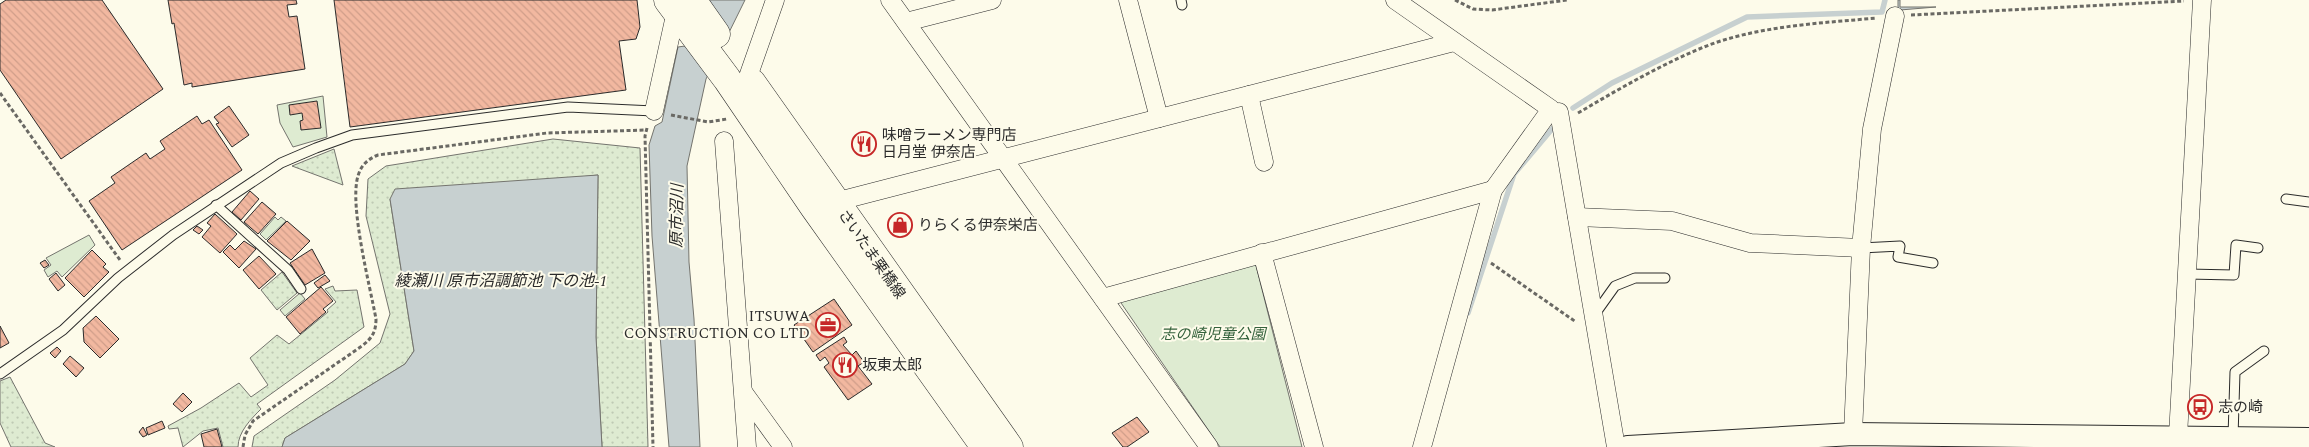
<svg xmlns="http://www.w3.org/2000/svg" width="2309" height="447" font-family="Spectral,'Noto Sans JP',serif">
<defs>
<pattern id="grass-dots" width="8" height="8" patternUnits="userSpaceOnUse" patternTransform="scale(1.25)"><rect width="8" height="8" fill="#deebd1"/><path d="M2 2h.1M6 6h.1" fill="none" stroke="#bfcab4" stroke-width="1.8" stroke-linecap="round"/></pattern>
<pattern id="building-back-hatch" width="6" height="6" patternUnits="userSpaceOnUse" patternTransform="scale(1.25)"><rect width="6" height="6" fill="#f2b8a0"/><path d="M-1 5l2 2M0 0l6 6M5-1l2 2" fill="none" stroke="#d09e8a"/></pattern>
</defs>
<rect width="100%" height="100%" fill="#fdfbea"/>
<g fill="url(#grass-dots)" stroke="#74746e">
<polygon points="553,139 640,148 648,447 602,447 596,337 598,175 390,199 414,351 405,364 285,438 282,447 252,447 254,436 335,380 380,343 390,314 366,216 368,179 386,166"/>
<polygon points="334,149 343,185 292,166"/>
<polygon points="282,272 297,293 277,310 261,290"/>
<path d="M333,286L335,291L357,290L364,327L257,404L261,409C251,419 238,432 238,447H223L218,428L203,431L183,447L178,428L169,429L168,426L201,408L239,383L251,397L268,385L250,358L277,335L289,344L328,312L327,310L336,302L325,289Z"/>
<polygon points="10,377 45,443 55,447 11,447 0,423 0,381"/>
</g>
<g fill="#deebd1" stroke="#74746e">
<polygon points="323,96 327,137 293,147 280,123 277,105"/>
<polygon points="275,217 278,220 281,217 286,221 266,240 260,234"/>
<polygon points="89,235 95,245 62,277 57,271 48,277 44,270 51,265 46,258"/>
<polygon points="1255,262 1302,447 1220,447 1119,300"/>
<polygon points="300,293 305,299 285,316 280,310"/>
</g>
<g fill="#c7d0d0" stroke="#74746e">
<polygon points="705,0 745,0 706,79 687,166 689,262 694,319 700,447 669,447 652,236 649,145 655,126 662,122 678,47 685,46"/>
<polygon points="1898,0 1900,0 1900,7 1936,7 1900,10 1898,9"/>
<polygon points="598,175 596,337 602,447 282,447 285,438 405,364 414,351 390,199 395,189"/>
</g>
<g fill="none" stroke-linecap="round" stroke-linejoin="round">
<g stroke="#c7d0d0" stroke-width="5.5">
<polyline points="1573,108 1612,83 1747,17 1882,12 1885,0"/>
<polyline points="1468,313 1514,174 1552,129"/>
</g>
</g>
<g fill="url(#building-back-hatch)" stroke="#2b2b2b">
<polygon points="6,0 102,0 163,89 61,159 0,70 0,4"/>
<polygon points="168,0 296,0 297,4 287,5 289,17 297,16 305,69 192,87 192,83 184,85 174,23 172,24"/>
<polygon points="334,0 637,0 640,27 636,39 619,41 626,90 350,127"/>
<polygon points="317,101 321,128 301,130 300,121 303,120 302,113 290,115 289,105"/>
<polygon points="229,106 249,135 232,147 216,124 219,123 214,117"/>
<polygon points="197,116 202,124 209,120 242,170 122,250 89,201 115,183 111,177 146,153 150,159 165,149 160,141"/>
<polygon points="250,191 259,199 241,220 232,212"/>
<polygon points="262,202 276,214 258,234 244,222"/>
<polygon points="215,214 237,234 220,253 202,237 211,226 207,223"/>
<polygon points="287,221 310,241 291,260 267,241"/>
<polygon points="197,226 203,230 199,234 193,230"/>
<polygon points="244,241 256,249 239,268 223,252 230,245 235,250"/>
<polygon points="312,249 325,273 305,285 290,263"/>
<polygon points="92,250 106,264 103,267 109,272 84,297 65,278"/>
<polygon points="259,256 276,274 259,289 243,270"/>
<polygon points="45,260 49,265 44,268 40,263"/>
<polygon points="56,273 65,285 58,291 49,279"/>
<polygon points="325,275 330,281 318,288 314,283"/>
<polygon points="321,287 333,301 323,309 326,312 300,334 286,317"/>
<polygon points="834,299 852,325 813,352 794,325"/>
<polygon points="96,316 119,339 100,358 84,342 83,328"/>
<polygon points="0,326 9,343 0,348"/>
<polygon points="844,337 847,342 843,345 852,355 856,351 864,362 858,366 872,384 848,400 824,367 829,363 825,357 820,361 816,355"/>
<polygon points="57,347 61,351 55,358 50,353"/>
<polygon points="70,356 84,368 76,377 63,364"/>
<polygon points="183,393 192,402 182,412 173,404"/>
<polygon points="1137,417 1149,432 1127,447 1123,447 1112,433"/>
<polygon points="162,421 165,428 148,435 146,428"/>
<polygon points="143,427 147,435 143,437 139,432"/>
<polygon points="217,429 222,447 204,447 201,434"/>
</g>
<g fill="none" stroke-linecap="round" stroke-linejoin="round">
<defs>
<g id="service">
<polyline points="1181,0 1182,5"/>
<polyline points="2286,199 2309,202"/>
<polyline points="216,205 288,270 301,289"/>
<polyline points="1861,248 1900,246 1898,257 1933,263"/>
<polyline points="2187,274 2234,275 2236,245 2258,248"/>
<polyline points="1595,314 1615,286 1635,278 1665,278"/>
<polyline points="0,374 63,330 118,278 173,235 281,163 316,148 352,135 568,107 654,111"/>
<polyline points="2233,437 2235,372 2264,351"/>
</g>
<g id="minor">
<polyline points="890,0 1209,447"/>
<polyline points="1128,0 1159,118"/>
<polyline points="1395,0 1551,109 1493,190 1422,447"/>
<polyline points="906,22 992,0"/>
<polyline points="748,77 775,0"/>
<polyline points="1249,95 1264,162"/>
<polyline points="654,111 676,11"/>
<polyline points="1559,112 1616,447"/>
<polyline points="724,141 747,447"/>
<polyline points="827,204 1454,42"/>
<polyline points="1577,217 1672,221 1750,243 1861,248"/>
<polyline points="1262,253 1314,447"/>
<polyline points="1103,298 1493,190"/>
<polyline points="744,393 783,447"/>
<polyline points="1853,434 1861,248 1872,129 1895,16"/>
<polyline points="2178,436 2202,0"/>
</g>
<polyline id="tertiary" points="1628,447 1853,434 2309,439"/>
<g id="primary">
<polyline points="668,0 727,79 814,207 985,447"/>
<polyline points="692,0 716,34"/>
<polyline points="752,83 1009,447"/>
</g>
</defs>
<use href="#service" stroke="#2b2b2b" stroke-width="11"/>
<use href="#minor" stroke="#2b2b2b" stroke-width="19"/>
<use href="#tertiary" stroke="#2b2b2b" stroke-width="24"/>
<use href="#primary" stroke="#2b2b2b" stroke-width="29"/>
<g stroke="#6a6964" stroke-width="3" stroke-dasharray="4 2.5" stroke-linecap="butt">
<polyline points="1455,0 1473,9 1492,10 1567,0"/>
<polyline points="1911,15 2184,1"/>
<polyline points="0,93 120,260"/>
<path d="M1578,113C1619,89 1660,65 1704,47C1756,26 1822,23 1877,18"/>
<polyline points="671,115 708,122 727,119"/>
<polyline points="647,128 645,136 653,447"/>
<polyline points="1491,263 1576,322"/>
<path d="M243,447L245,435L253,421L362,346C372,338 376,332 376,319C370,286 349,205 358,176C361,165 368,159 378,155L547,133L647,130"/>
</g>
<use href="#service" stroke="#fdfbea" stroke-width="9"/>
<use href="#minor" stroke="#fdfbea" stroke-width="18"/>
<use href="#tertiary" stroke="#fdfbea" stroke-width="22"/>
<use href="#primary" stroke="#fdfbea" stroke-width="28"/>
</g>
<defs>
<symbol id="restaurant-ring" viewBox="-11 -11 22 22"><circle r="9.5" fill="#fdfbea" stroke="#c62828" stroke-width="1.5"/><path d="M-5-6h1v4h1v-4h1v4h1v-4h1v5L-1.5 .5V6h-2V.5L-5-1ZM5-6V6H3V1.5H1.5Q1.5-4 5-6Z" fill="#c62828"/></symbol>
<symbol id="shop-ring" viewBox="-11 -11 22 22"><circle r="9.5" fill="#fdfbea" stroke="#c62828" stroke-width="1.5"/><path d="M-5-2.5h2.3a2.7 3.5 0 0 1 5.4 0H5L5.5 6h-11ZM-1.5-2.5h3a1.5 2.3 0 0 0-3 0Z" fill="#c62828"/></symbol>
<symbol id="office-ring" viewBox="-11 -11 22 22"><circle r="9.5" fill="#fdfbea" stroke="#c62828" stroke-width="1.5"/><path d="M-6-3h4V-5.5h4V-3h4V5H-6ZM-1-4.5V-3h2v-1.5ZM-6 0V1H6V0Z" fill="#c62828"/></symbol>
<symbol id="bus-ring" viewBox="-11 -11 22 22"><circle r="9.5" fill="#fdfbea" stroke="#c62828" stroke-width="1.5"/><path d="M-5-6H5V4H4V6H2V4H-2V6H-4V4H-5ZM-3.5-4V0h7V-4ZM-3.5 1.2v1.5H-2V1.2ZM2 1.2v1.5H3.5V1.2Z" fill="#c62828"/></symbol>
</defs>
<g fill-rule="evenodd">
<use href="#restaurant-ring" x="850" y="130" width="28" height="28"/>
<use href="#shop-ring" x="886" y="211" width="28" height="28"/>
<use href="#office-ring" x="814" y="311" width="28" height="28"/>
<use href="#restaurant-ring" x="831" y="351" width="28" height="28"/>
<use href="#bus-ring" x="2186" y="393" width="28" height="28"/>
</g>
<g text-anchor="middle" stroke-width="4" stroke-linejoin="round" paint-order="stroke">
<g font-size="15" fill="#2b2b2b" stroke="#fdfbea" text-anchor="start">
<text x="882" y="140">味噌ラーメン専門店<tspan x="882" dy="17">日月堂 伊奈店</tspan></text>
<text x="918" y="230">りらくる伊奈栄店</text>
<text x="810" y="321" text-anchor="end">ITSUWA<tspan x="810" dy="17">CONSTRUCTION CO LTD</tspan></text>
<text x="862" y="370">坂東太郎</text>
<text x="2218" y="412">志の崎</text>
</g>
<g font-size="15" fill="#2b2b2b" stroke="#fdfbea">
<text transform="translate(872 254) rotate(55)" y="5">さいたま栗橋線</text>
</g>
<g font-size="15" font-style="italic" fill="#34623c" stroke="#fdfbea">
<text x="1213" y="339">志の崎児童公園</text>
</g>
<g font-size="16" font-style="italic" fill="#2b2b2b" stroke="#fdfbea">
<text transform="translate(676 216) rotate(-89)" y="6">原市沼川</text>
<text x="501" y="286">綾瀬川 原市沼調節池 下の池-1</text>
</g>
</g>
</svg>
